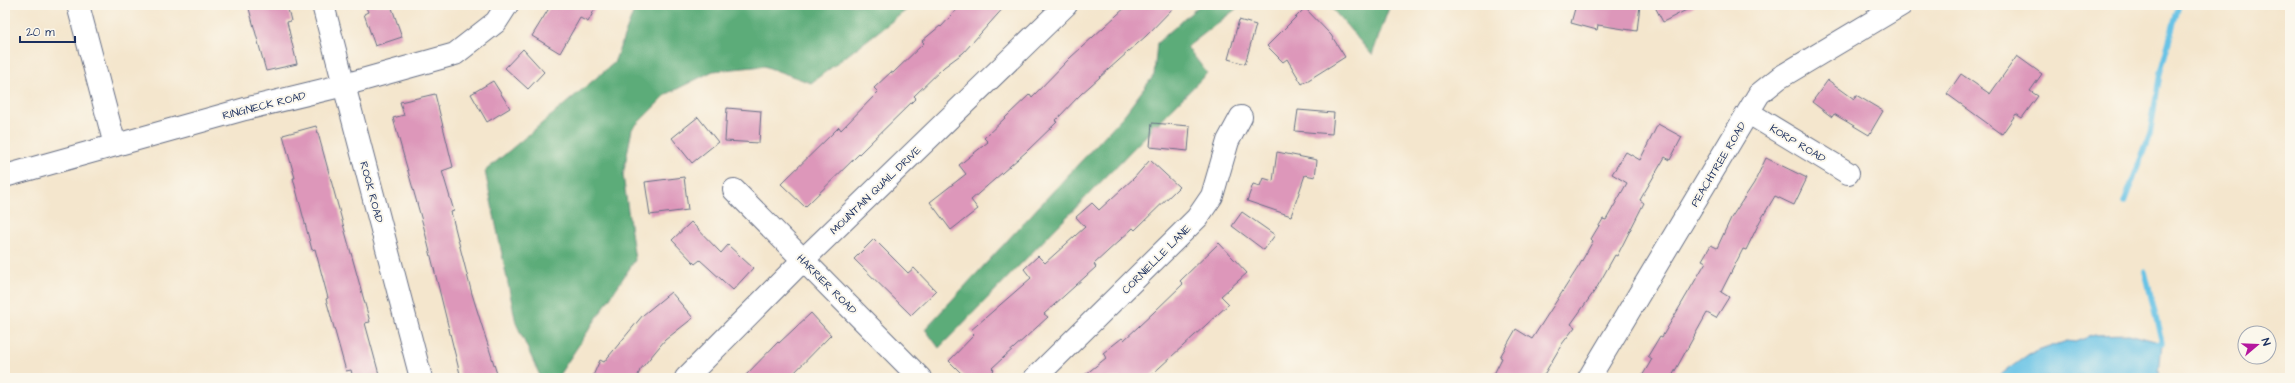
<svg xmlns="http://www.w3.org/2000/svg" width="2295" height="383" font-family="'Architects Daughter',sans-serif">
<rect width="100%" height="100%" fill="#fbf7ec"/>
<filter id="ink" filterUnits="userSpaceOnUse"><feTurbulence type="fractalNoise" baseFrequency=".025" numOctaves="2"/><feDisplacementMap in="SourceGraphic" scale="8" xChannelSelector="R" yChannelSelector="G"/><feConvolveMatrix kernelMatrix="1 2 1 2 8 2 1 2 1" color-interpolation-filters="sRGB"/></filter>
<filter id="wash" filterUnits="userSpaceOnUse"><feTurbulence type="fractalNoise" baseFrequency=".012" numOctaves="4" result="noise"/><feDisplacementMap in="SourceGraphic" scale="16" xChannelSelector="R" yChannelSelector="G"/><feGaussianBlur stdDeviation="0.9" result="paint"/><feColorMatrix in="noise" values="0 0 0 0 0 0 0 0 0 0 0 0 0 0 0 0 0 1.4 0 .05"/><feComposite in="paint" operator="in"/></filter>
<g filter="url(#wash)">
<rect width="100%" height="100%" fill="#f4e6cd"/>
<g fill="#5cac79" stroke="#3c6e6c">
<polygon points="636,5 913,5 811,83 764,66 713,71 667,94 632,129 623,175 635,260 557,378 541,378 516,323 485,171 614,63"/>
<polygon points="1200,5 1241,5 1187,47 1207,73 939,348 925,329 1124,115 1154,75 1157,43"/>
<polygon points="1329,5 1390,5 1372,55"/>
</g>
<polygon fill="#68c3e6" stroke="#4279a2" points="2129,334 2162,343 2159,373 2161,378 1996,378 2029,354 2067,341 2075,342 2094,335"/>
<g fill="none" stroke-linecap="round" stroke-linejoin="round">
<g stroke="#68c3e6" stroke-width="5.5">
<polyline points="2124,203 2150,134 2160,73 2179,5"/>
<polyline points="2145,272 2162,343 2155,344"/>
</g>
</g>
<g id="blocks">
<g fill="#dd97ba">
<polygon points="248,5 287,5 291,21 287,22 297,64 266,71"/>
<polygon points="365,5 391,5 402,37 375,46 364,14 368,12"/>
<polygon points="551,5 597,5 588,22 580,18 560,53 532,36"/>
<polygon points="961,5 1006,5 963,53 944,67 914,96 916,98 805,207 781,184 839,127 841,130 878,92 874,88 891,72 893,73 924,43 922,41 940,26 941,27"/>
<polygon points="1128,5 1176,5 1146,36 1081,94 1055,121 1057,122 1026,152 971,200 978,209 951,230 930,202 966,174 959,165 988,142 984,138 1030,94 1032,97 1070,58"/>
<polygon points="1576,5 1640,5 1637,31 1598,25 1597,30 1571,23"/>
<polygon points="1654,5 1696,5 1663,22"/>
<polygon points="1305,8 1331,35 1345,57 1302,84 1287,59 1283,62 1267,46"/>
<polygon points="1239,20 1256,25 1245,64 1228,59"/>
<polygon points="523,49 544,72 528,89 505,68"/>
<polygon points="2017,56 2042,74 2030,91 2038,96 2022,118 2016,114 2002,134 1947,94 1961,74 1990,94"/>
<polygon points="1828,80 1854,99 1856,95 1883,111 1869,135 1834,114 1832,117 1812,102"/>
<polygon points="493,81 510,108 487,122 471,94"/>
<polygon points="435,94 453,167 442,171 454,211 451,212 472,294 497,374 485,378 461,378 424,228 393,118 404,115 400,102"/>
<polygon points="727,108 761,111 759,143 725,141"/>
<polygon points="1298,110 1334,113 1332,134 1295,131"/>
<polygon points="698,117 718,142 692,163 672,138"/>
<polygon points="1152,123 1190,126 1188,151 1150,147"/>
<polygon points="1658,124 1682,137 1670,160 1665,157 1640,200 1644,203 1617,256 1615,255 1596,289 1571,324 1575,327 1562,344 1542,378 1492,378 1502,358 1500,357 1516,329 1532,339 1579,266 1593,241 1591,239 1603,219 1606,220 1627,183 1612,174 1626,152 1640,160"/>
<polygon points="316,126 370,322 365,323 380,378 353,378 351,370 346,371 326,299 328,298 315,249 312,250 293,178 295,178 283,135"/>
<polygon points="1277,152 1317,160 1315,177 1305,175 1291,216 1247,201 1253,184 1260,186 1263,178 1273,181"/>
<polygon points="1766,158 1807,178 1794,205 1775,196 1760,221 1746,250 1743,249 1721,292 1729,297 1716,318 1707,313 1671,378 1641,378 1652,359 1648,356 1660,336 1662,337 1706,262 1702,260 1711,245 1717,248 1731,218 1754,183"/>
<polygon points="1150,160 1179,187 1135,230 1133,228 1094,264 1096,267 1044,314 1048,317 992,368 994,370 986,378 966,378 949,361 974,335 970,331 1031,278 1024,269 1038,256 1045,263 1085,227 1076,217 1092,203 1099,210 1134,178"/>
<polygon points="684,177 688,210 650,215 645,182"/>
<polygon points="1242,212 1275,235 1264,250 1232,226"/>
<polygon points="691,222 721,253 728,245 753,268 733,290 700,260 695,264 672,240"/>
<polygon points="874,239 908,273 914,268 936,291 911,315 854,259"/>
<polygon points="1219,243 1247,273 1221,296 1229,304 1148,378 1081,378 1106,358 1103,353 1122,338 1124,340 1153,313 1183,284 1180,281"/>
<polygon points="671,292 693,318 665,340 640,370 637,378 592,378 600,360 604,362 643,315"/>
<polygon points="811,313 831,335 789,378 743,378 778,342 779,343"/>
</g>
</g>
</g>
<g filter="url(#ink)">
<use href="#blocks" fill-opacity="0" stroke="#676f85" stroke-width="1"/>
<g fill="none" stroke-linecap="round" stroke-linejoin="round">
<defs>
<g id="minor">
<polyline points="78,5 115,145"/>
<polyline points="323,5 421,378"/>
<polyline points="1749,113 1848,173"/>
<polyline points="5,176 245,109 344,85 455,54 496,22 507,5"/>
<polyline points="734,190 920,378"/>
<polyline points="686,378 803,260 1066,5"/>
<polyline points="1035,378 1197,218 1212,196 1228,141 1241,117"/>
<polyline points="1589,378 1759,94 1779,78 1901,5"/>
</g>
</defs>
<use href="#minor" stroke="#676f85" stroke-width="24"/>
<use href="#minor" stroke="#fff" stroke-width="22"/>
</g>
</g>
<g text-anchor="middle" stroke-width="4" stroke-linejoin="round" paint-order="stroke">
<g font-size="11" fill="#1b2f5e" stroke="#fbf7ec">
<text transform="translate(264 105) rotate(-14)" y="4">RINGNECK ROAD</text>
<text transform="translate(1798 143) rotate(31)" y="4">KORP ROAD</text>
<text transform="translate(1718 164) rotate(-59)" y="4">PEACHTREE ROAD</text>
<text transform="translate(875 190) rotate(-44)" y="4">MOUNTAIN QUAIL DRIVE</text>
<text transform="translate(372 192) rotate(75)" y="4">ROOK ROAD</text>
<text transform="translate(1156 259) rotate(-45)" y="4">CORNIELLE LANE</text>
<text transform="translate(827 284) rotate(45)" y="4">HARRIER ROAD</text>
</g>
</g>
<rect width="2295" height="383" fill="none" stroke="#fbf7ec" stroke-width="20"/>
<g transform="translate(2257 345) rotate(71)"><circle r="19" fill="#fbf7ec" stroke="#a1a7b3"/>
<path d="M0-3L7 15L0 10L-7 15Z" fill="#b5179e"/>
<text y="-6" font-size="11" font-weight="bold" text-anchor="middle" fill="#1b2f5e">N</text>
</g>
<path d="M20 36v6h55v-6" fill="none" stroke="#1b2f5e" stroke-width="2"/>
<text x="26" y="36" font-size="12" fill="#1b2f5e" stroke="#fbf7ec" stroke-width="3" paint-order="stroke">20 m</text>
</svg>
